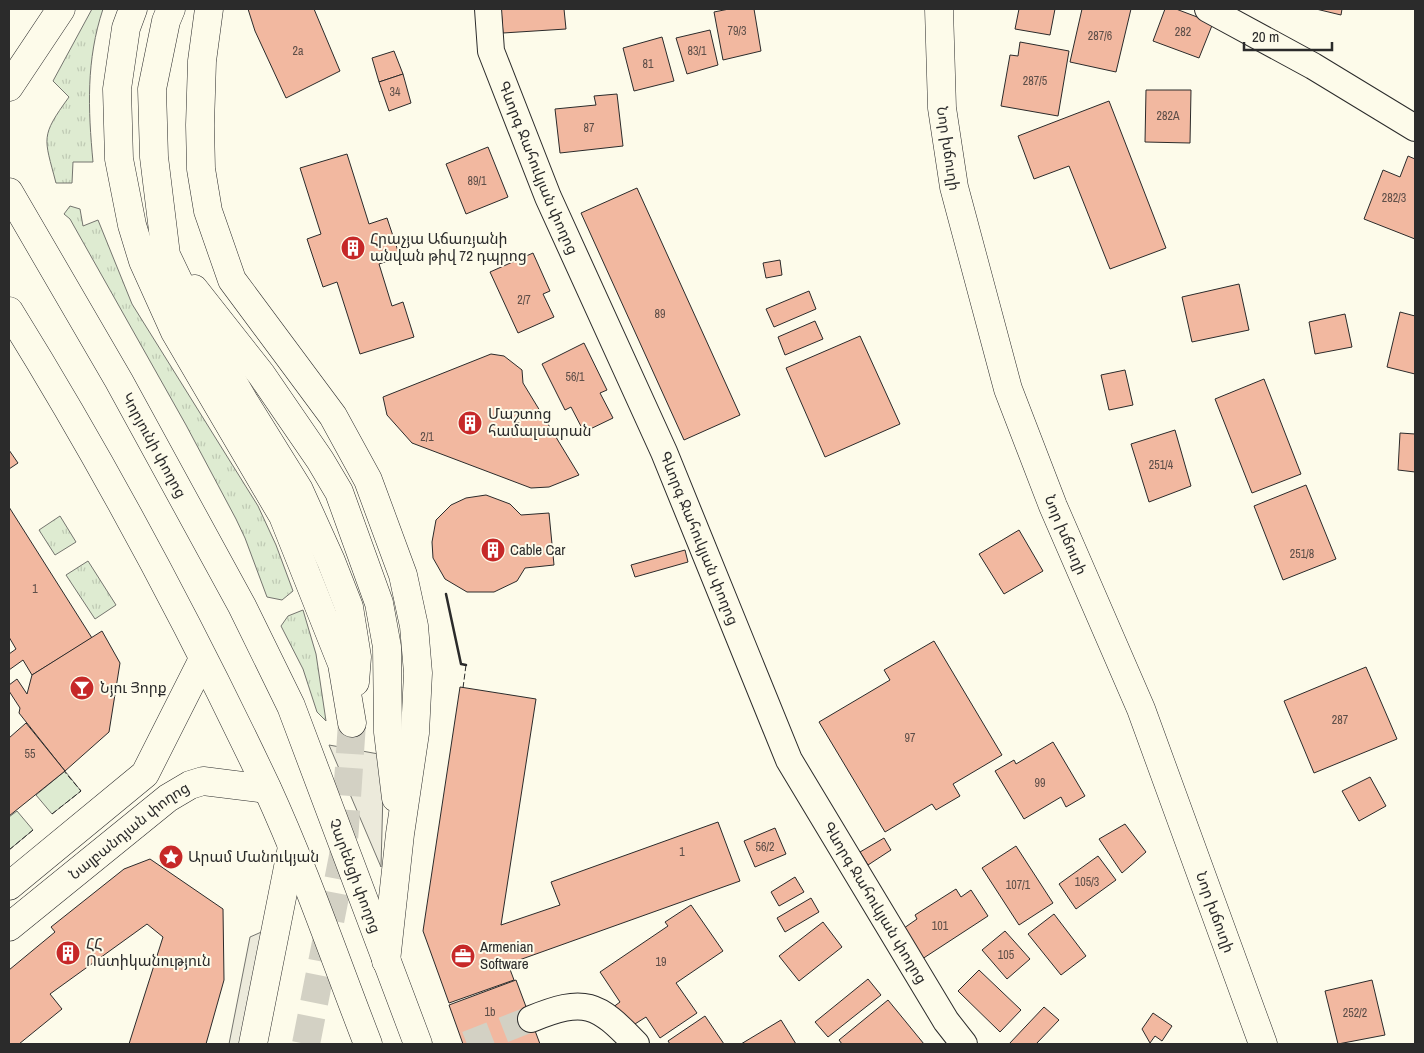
<svg xmlns="http://www.w3.org/2000/svg" width="1424" height="1053" font-family="'Archivo Narrow','Noto Sans Armenian',sans-serif">
<defs>
<pattern id="grass-tufts" width="24" height="20" patternUnits="userSpaceOnUse" patternTransform="scale(1.25)"><rect width="24" height="20" fill="#deebd1"/><path d="M3 7l-1-3M5 7V3M7 7l1-3M15 17l-1-3M17 17v-4M19 17l1-3" fill="none" stroke="#bfcab4"/></pattern>
</defs>
<rect width="100%" height="100%" fill="#fdfbea"/>
<g fill="url(#grass-tufts)" stroke="#74746e">
<path d="M92,9H103C86,60 88,109 93,162H73L72,183H56C44,137 40,137 69,97L53,81Z"/>
<polygon points="70,206 80,209 83,226 98,220 132,304 258,506 276,545 293,591 282,600 267,597 245,538 236,519 186,425 70,219 64,214"/>
<polygon points="60,516 76,542 55,555 39,530"/>
<polygon points="88,561 116,605 95,619 66,575"/>
<polygon points="303,610 316,654 326,721 317,712 303,669 281,626 288,616"/>
</g>
<g fill="#deebd1" stroke="#74746e">
<polygon points="65,771 81,791 52,814 36,795"/>
<polygon points="17,811 33,830 9,850 9,817"/>
</g>
<g fill="#eceadb" stroke="#74746e">
<polygon points="329,745 384,755 381,867"/>
<polygon points="266,930 244,1044 229,1044 250,937"/>
</g>
<g fill="#f2b8a0" stroke="#2b2b2b">
<polygon points="248,9 314,9 340,71 286,98 255,31"/>
<polygon points="501,9 564,9 566,29 503,33"/>
<polygon points="729,9 754,9 761,51 723,60 714,12"/>
<polygon points="1019,9 1055,9 1050,35 1015,29"/>
<polygon points="1082,9 1131,9 1116,72 1070,62"/>
<polygon points="1165,9 1176,9 1213,23 1199,58 1153,41"/>
<polygon points="1316,9 1342,9 1341,15"/>
<polygon points="710,30 718,65 687,74 676,38"/>
<polygon points="662,37 674,81 634,91 623,48"/>
<polygon points="1020,42 1069,51 1058,116 1001,106 1010,55 1018,56"/>
<polygon points="394,51 403,74 379,82 372,58"/>
<polygon points="403,74 411,103 389,111 379,82"/>
<polygon points="1146,90 1191,90 1190,143 1145,142"/>
<polygon points="617,94 623,146 560,153 555,109 596,105 594,96"/>
<polygon points="1109,101 1166,248 1110,269 1069,166 1034,179 1018,136"/>
<polygon points="488,147 508,197 466,214 446,164"/>
<polygon points="347,154 369,224 387,218 400,257 379,264 392,306 403,302 414,337 360,354 337,282 323,287 307,239 321,234 300,168"/>
<polygon points="1408,156 1415,159 1415,239 1364,219 1383,170 1400,177"/>
<polygon points="637,188 740,415 684,440 581,213"/>
<polygon points="533,253 550,291 543,294 554,317 518,333 490,272"/>
<polygon points="780,260 782,275 766,278 763,263"/>
<polygon points="1239,284 1249,330 1192,342 1182,297"/>
<polygon points="809,291 816,309 774,327 766,309"/>
<polygon points="1400,312 1415,316 1415,374 1387,367"/>
<polygon points="1345,314 1352,347 1315,354 1309,322"/>
<polygon points="815,321 823,339 785,355 778,337"/>
<polygon points="860,336 900,424 825,457 786,368"/>
<polygon points="584,343 607,390 600,393 613,418 584,432 571,407 565,410 542,364"/>
<polygon points="491,354 504,356 522,370 523,383 579,475 549,487 531,488 412,443 387,415 383,397"/>
<polygon points="1125,370 1133,405 1109,410 1101,375"/>
<polygon points="1264,379 1301,474 1252,493 1215,399"/>
<polygon points="1175,430 1191,486 1149,502 1131,444"/>
<polygon points="1400,433 1415,434 1415,472 1398,470"/>
<polygon points="9,450 18,463 9,469"/>
<polygon points="1306,485 1336,559 1283,580 1254,506"/>
<polygon points="486,495 510,504 521,515 549,513 554,565 525,568 517,581 494,592 467,592 445,579 433,558 432,542 436,520 451,505 466,498"/>
<polygon points="9,507 92,638 32,675 23,660 9,670 9,654 16,649 9,637"/>
<polygon points="1019,530 1043,571 1004,594 979,554"/>
<polygon points="685,550 688,562 635,577 631,565"/>
<polygon points="102,631 120,663 109,732 65,771 19,713 20,708 9,691 9,685 17,679 27,694 32,675"/>
<polygon points="934,641 1002,755 953,784 960,796 936,810 932,804 885,832 819,722 890,680 884,670"/>
<polygon points="1366,667 1397,739 1314,773 1284,701"/>
<polygon points="460,687 536,699 501,925 560,905 551,882 718,822 740,881 508,964 514,980 449,1003 423,931"/>
<polygon points="26,723 65,771 9,816 9,738"/>
<polygon points="1053,742 1085,796 1066,807 1061,797 1024,819 995,771 1014,760 1016,764"/>
<polygon points="1370,777 1386,806 1359,821 1342,791"/>
<polygon points="1125,824 1146,852 1122,873 1099,839"/>
<polygon points="775,828 786,854 755,867 744,841"/>
<polygon points="884,838 891,850 868,865 860,852"/>
<polygon points="1016,846 1053,903 1019,925 982,868"/>
<polygon points="1098,856 1116,880 1076,909 1059,884"/>
<polygon points="150,859 223,909 224,980 206,1044 129,1044 163,937 147,924 50,994 62,1009 19,1044 9,1044 9,970 55,932 51,927 124,869"/>
<polygon points="795,877 804,892 779,906 771,892"/>
<polygon points="956,889 961,897 971,890 988,916 916,963 897,933 917,919 915,915"/>
<polygon points="811,898 819,912 785,932 777,918"/>
<polygon points="691,905 723,951 676,983 697,1013 660,1038 646,1017 627,1029 612,1008 620,1002 600,972 668,926 665,922"/>
<polygon points="1054,914 1086,956 1061,975 1028,934"/>
<polygon points="823,922 842,947 799,981 779,956"/>
<polygon points="1005,931 1030,959 1007,979 982,950"/>
<polygon points="979,970 1021,1010 1000,1032 958,991"/>
<polygon points="868,979 881,995 828,1037 815,1022"/>
<polygon points="516,980 540,1044 463,1044 449,1005"/>
<polygon points="1372,980 1385,1035 1338,1044 1325,991"/>
<polygon points="888,1000 924,1044 842,1044 839,1040"/>
<polygon points="1044,1007 1059,1020 1036,1044 1009,1044"/>
<polygon points="1153,1013 1172,1026 1162,1041 1155,1036 1150,1043 1142,1029"/>
<polygon points="705,1016 724,1044 670,1044 668,1041"/>
<polygon points="781,1020 796,1044 741,1044"/>
</g>
<g fill="none" stroke-linecap="round" stroke-linejoin="round">
<polyline stroke="#d3d1c4" stroke-width="26" stroke-dasharray="26 13" stroke-linecap="butt" points="467,1044 531,1019"/>
<polyline stroke="#d3d1c4" stroke-width="28" stroke-dasharray="28 14" stroke-linecap="butt" points="306,1044 343,856 352,723"/>
<defs>
<g id="street">
<path id="s1" d="M488,9L491,51L548,197L664,452L789,760L946,1021L964,1044"/>
<polyline points="1208,9 1313,66 1415,128"/>
<path d="M531,1019C585,997 597,1003 636,1044"/>
</g>
<g id="secondary">
<path id="s2" d="M939,9L942,108L954,187L1008,389L1053,506L1141,709L1263,1044"/>
<polyline points="9,886 145,774 203,659"/>
<path id="s3" d="M9,927L168,798L190,785L203,781L267,789"/>
<polyline points="253,1044 292,847"/>
</g>
<g id="primary">
<polyline points="133,9 126,28 117,89 119,159 132,225 143,261 175,332 283,516 342,664 352,723"/>
<polyline points="171,9 166,21 152,89 154,157 166,255 198,322 245,403 299,490 331,561 349,607 357,657 355,682"/>
<polyline points="209,9 202,61 200,125 201,169 208,211 232,280 333,416 368,480 403,575 414,626 418,673 415,733 400,834 386,961"/>
<polyline points="9,87 61,9"/>
<path id="s4" d="M9,192L119,381L242,606L291,706L418,1044"/>
<polyline points="194,289 261,374 320,460 339,492 379,603 387,647 388,732 396,798"/>
<path d="M9,311C104,464 190,625 267,788C305,871 335,959 368,1044"/>
</g>
</defs>
<use href="#street" stroke="#2b2b2b" stroke-width="28"/>
<use href="#secondary" stroke="#2b2b2b" stroke-width="29"/>
<use href="#primary" stroke="#2b2b2b" stroke-width="29"/>
<use href="#street" stroke="#fdfbea" stroke-width="26"/>
<use href="#secondary" stroke="#fdfbea" stroke-width="28"/>
<use href="#primary" stroke="#fdfbea" stroke-width="28"/>
<g stroke="#2b2b2b" stroke-width="1" stroke-dasharray="6 2.5" stroke-linecap="butt">
<polyline points="463,688 466,665"/>
<polyline points="52,814 81,791 64,771"/>
<polyline points="9,850 33,830"/>
</g>
<polyline stroke="#2b2b2b" stroke-width="2.5" points="446,594 461,664 466,665"/>
</g>
<defs>
<symbol id="building-disc" viewBox="-11 -11 22 22"><circle r="9.5" fill="#c62828" stroke="#fdfbea"/><path d="M-4-6H4V6H1V3H-1V6H-4ZM-2.5-4.3h1.7v1.8h-1.7ZM.8-4.3h1.7v1.8H.8ZM-2.5-1h1.7V.8h-1.7ZM.8-1h1.7V.8H.8Z" fill="#fff"/></symbol>
<symbol id="bar-disc" viewBox="-11 -11 22 22"><circle r="9.5" fill="#c62828" stroke="#fdfbea"/><path d="M-6-5H6L.8 .8V4.5H3.5V6h-7V4.5H-.8V.8Z" fill="#fff"/></symbol>
<symbol id="sight-disc" viewBox="-11 -11 22 22"><circle r="9.5" fill="#c62828" stroke="#fdfbea"/><path d="M0-6L1.8-2.2L6-1.7L2.9 1.2L3.7 5.4L0 3.3L-3.7 5.4L-2.9 1.2L-6-1.7L-1.8-2.2Z" fill="#fff"/></symbol>
<symbol id="office-disc" viewBox="-11 -11 22 22"><circle r="9.5" fill="#c62828" stroke="#fdfbea"/><path d="M-6-3h4V-5.5h4V-3h4V5H-6ZM-1-4.5V-3h2v-1.5ZM-6 0V1H6V0Z" fill="#fff"/></symbol>
</defs>
<g fill-rule="evenodd">
<use href="#building-disc" x="339" y="234" width="28" height="28"/>
<use href="#building-disc" x="456" y="409" width="28" height="28"/>
<use href="#building-disc" x="479" y="536" width="28" height="28"/>
<use href="#bar-disc" x="68" y="674" width="28" height="28"/>
<use href="#sight-disc" x="157" y="843" width="28" height="28"/>
<use href="#building-disc" x="54" y="939" width="28" height="28"/>
<use href="#office-disc" x="449" y="942" width="28" height="28"/>
</g>
<g text-anchor="middle" stroke-width="4" stroke-linejoin="round" paint-order="stroke">
<g font-size="12" fill="#5d4e48">
<text x="737" y="35">79/3</text>
<text x="1183" y="36">282</text>
<text x="1100" y="40">287/6</text>
<text x="298" y="55">2a</text>
<text x="697" y="55">83/1</text>
<text x="648" y="68">81</text>
<text x="1035" y="85">287/5</text>
<text x="395" y="96">34</text>
<text x="1168" y="120">282A</text>
<text x="589" y="132">87</text>
<text x="477" y="185">89/1</text>
<text x="1394" y="202">282/3</text>
<text x="524" y="304">2/7</text>
<text x="660" y="318">89</text>
<text x="575" y="381">56/1</text>
<text x="427" y="441">2/1</text>
<text x="1161" y="469">251/4</text>
<text x="1302" y="558">251/8</text>
<text x="35" y="593">1</text>
<text x="1340" y="724">287</text>
<text x="910" y="742">97</text>
<text x="30" y="758">55</text>
<text x="1040" y="787">99</text>
<text x="765" y="851">56/2</text>
<text x="682" y="856">1</text>
<text x="1087" y="886">105/3</text>
<text x="1018" y="889">107/1</text>
<text x="940" y="930">101</text>
<text x="1006" y="959">105</text>
<text x="661" y="966">19</text>
<text x="490" y="1016">1b</text>
<text x="1355" y="1017">252/2</text>
</g>
<g font-size="15" fill="#2b2b2b" stroke="#fdfbea">
<text dy="5" stroke="none"><textPath href="#s2" startOffset="140">Նոր խճուղի</textPath></text>
<text dy="5" stroke="none"><textPath href="#s1" startOffset="168">Գևորգ Ջահուկյան փողոց</textPath></text>
<text dy="5" stroke="none"><textPath href="#s4" startOffset="292">Կորյունի փողոց</textPath></text>
<text dy="5" stroke="none"><textPath href="#s2" startOffset="545">Նոր խճուղի</textPath></text>
<text dy="5" stroke="none"><textPath href="#s1" startOffset="572">Գևորգ Ջահուկյան փողոց</textPath></text>
<text dy="5" stroke="none"><textPath href="#s3" startOffset="154">Նալբանդյան փողոց</textPath></text>
<text dy="5" stroke="none"><textPath href="#s4" startOffset="768">Չարենցի փողոց</textPath></text>
<text dy="5" stroke="none"><textPath href="#s1" startOffset="978">Գևորգ Ջահուկյան փողոց</textPath></text>
<text dy="5" stroke="none"><textPath href="#s2" startOffset="951">Նոր խճուղի</textPath></text>
</g>
<g font-size="15" fill="#2b2b2b" stroke="#fdfbea" text-anchor="start">
<text x="370" y="244">Հրաչյա Աճառյանի<tspan x="370" dy="17">անվան թիվ 72 դպրոց</tspan></text>
<text x="488" y="419">Մաշտոց<tspan x="488" dy="17">համալսարան</tspan></text>
<text x="510" y="555">Cable Car</text>
<text x="100" y="693">Նյու Յորք</text>
<text x="188" y="862">Արամ Մանուկյան</text>
<text x="86" y="949">ՀՀ<tspan x="86" dy="17">Ոստիկանություն</tspan></text>
<text x="480" y="952">Armenian<tspan x="480" dy="17">Software</tspan></text>
</g>
</g>
<rect width="1424" height="1053" fill="none" stroke="#2b2b2b" stroke-width="20"/>
<path d="M1244 42v8h88v-8" fill="none" stroke="#2b2b2b" stroke-width="2.5"/>
<text x="1252" y="42" font-size="15" fill="#2b2b2b" stroke="#fdfbea" stroke-width="4" paint-order="stroke">20 m</text>
</svg>
